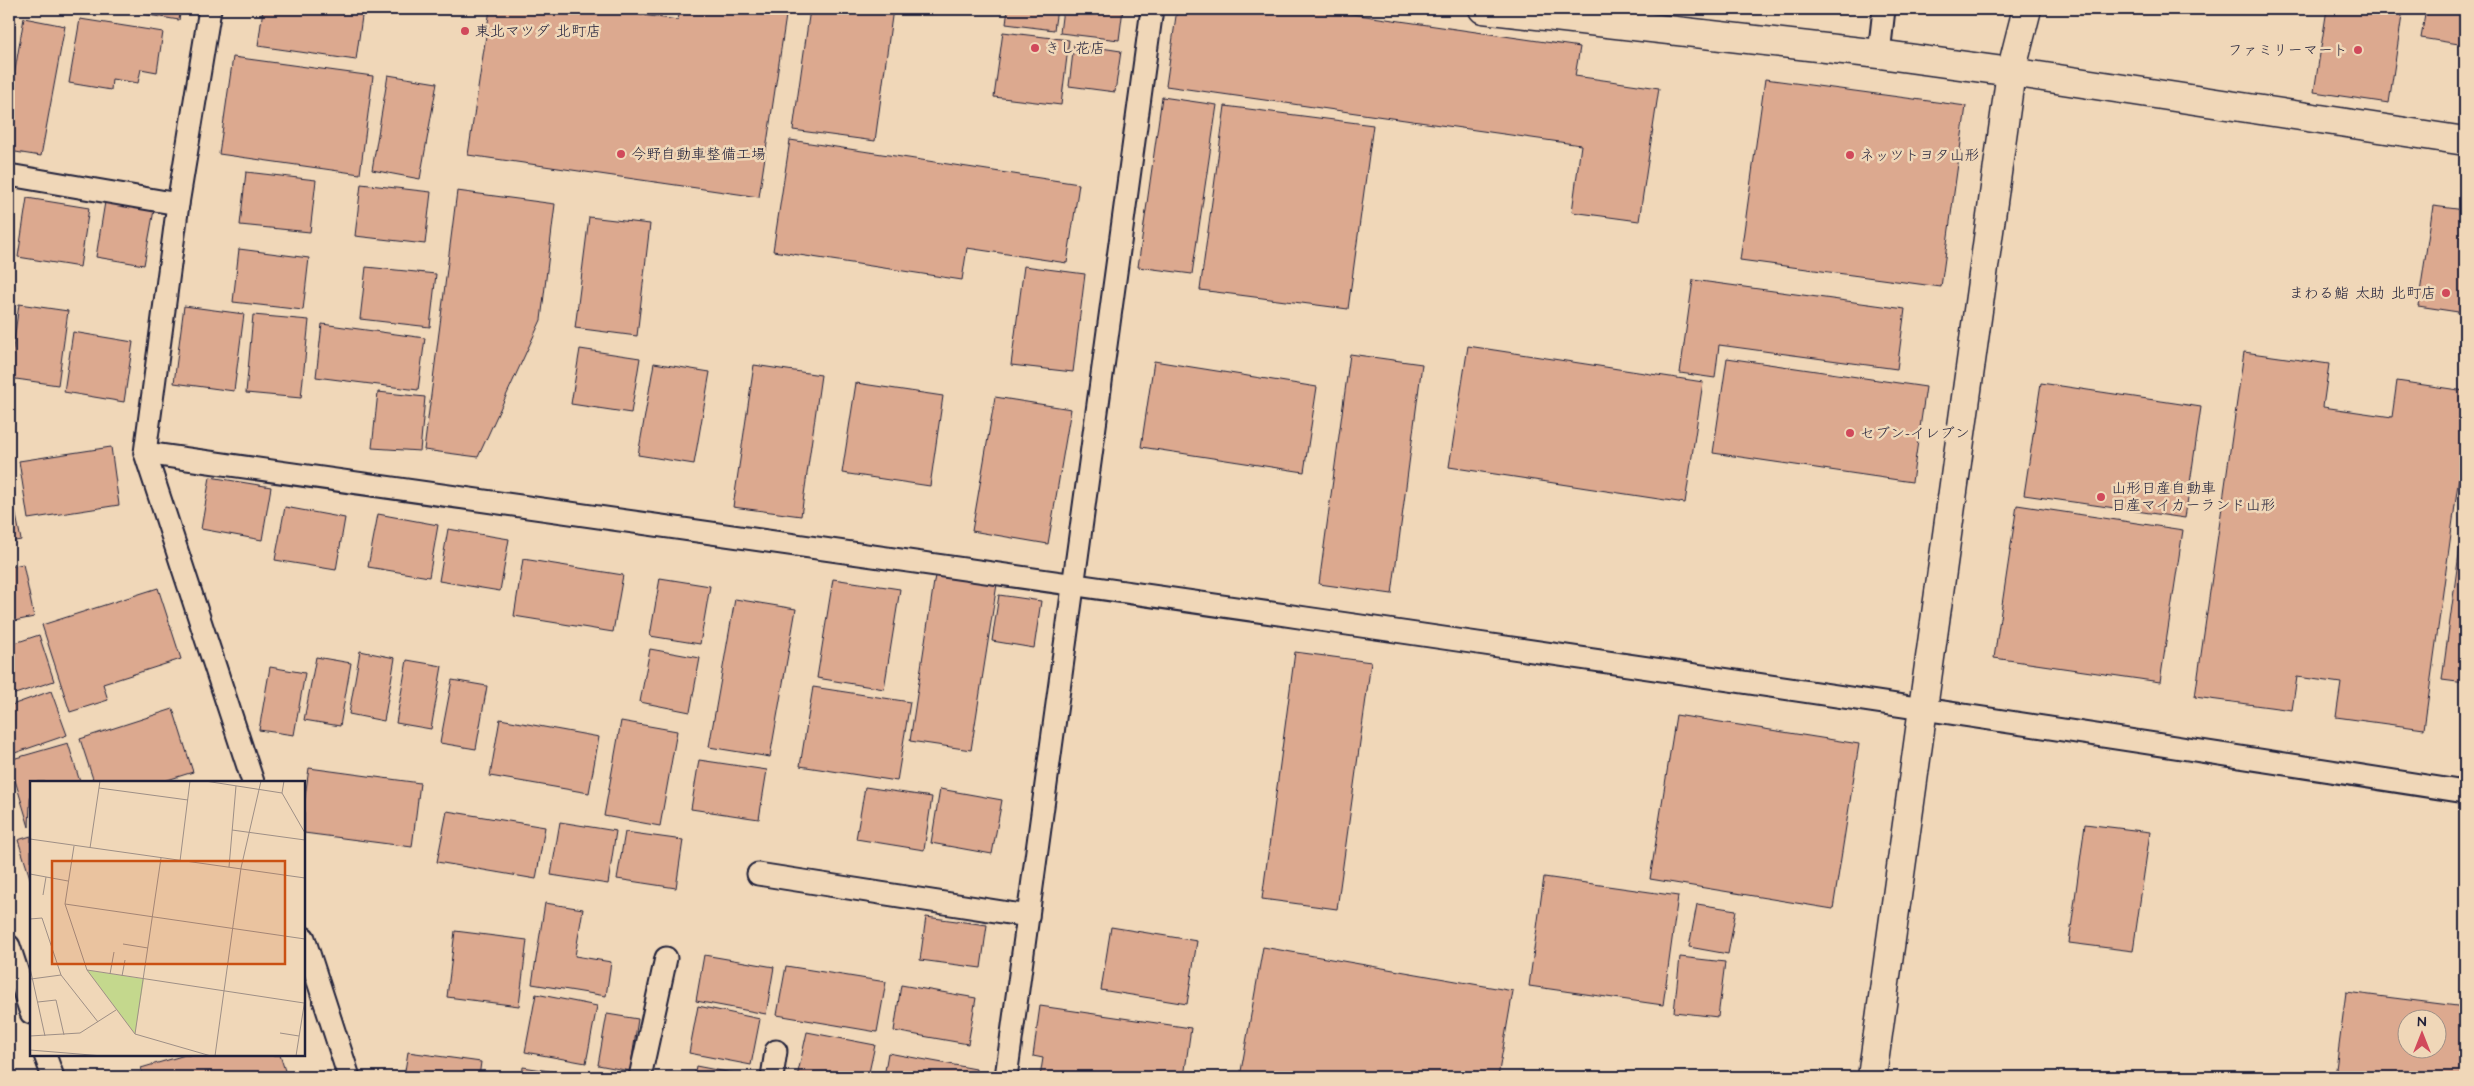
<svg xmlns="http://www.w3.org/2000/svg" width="2474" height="1086" font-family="'Architects Daughter','Klee One',sans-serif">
<rect width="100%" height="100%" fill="#f0d7b8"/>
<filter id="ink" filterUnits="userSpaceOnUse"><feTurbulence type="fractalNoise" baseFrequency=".02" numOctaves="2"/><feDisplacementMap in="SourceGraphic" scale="10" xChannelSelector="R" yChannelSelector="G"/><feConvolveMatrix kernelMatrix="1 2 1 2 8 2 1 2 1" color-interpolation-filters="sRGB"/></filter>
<g filter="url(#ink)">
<g fill="#dca98f" stroke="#22223b" fill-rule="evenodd">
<polygon points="131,9 181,9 179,20 130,12"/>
<polygon points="263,9 363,9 356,60 258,46"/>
<polygon points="490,9 599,9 678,20 680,9 787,9 759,197 468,155"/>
<polygon points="810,9 893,9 875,141 793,130"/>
<polygon points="1008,9 1057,9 1054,30 1006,24"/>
<polygon points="1063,9 1123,9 1119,40 1060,33"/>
<polygon points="1177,9 1210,14 1211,9 1317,9 1580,47 1575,76 1659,88 1639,221 1572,212 1581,145 1166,86"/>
<polygon points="2327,9 2403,9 2389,103 2314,92"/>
<polygon points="2426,9 2465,9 2465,45 2421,38"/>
<polygon points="24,18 65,26 41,156 9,151 9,105"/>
<polygon points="9,19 15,20 9,65"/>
<polygon points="80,19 163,32 157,72 141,69 138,83 112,79 111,90 69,83"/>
<polygon points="1003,32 1069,40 1061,105 994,97"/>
<polygon points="1074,44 1121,51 1115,92 1069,86"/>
<polygon points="233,57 373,76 360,174 219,154"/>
<polygon points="388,75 437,83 420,179 372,170"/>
<polygon points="1765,79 1966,106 1941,287 1740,260"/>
<polygon points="1162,97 1217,105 1192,274 1138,267"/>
<polygon points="1225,106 1373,125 1348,309 1200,290"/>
<polygon points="790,140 1079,184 1067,263 967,248 962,280 773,251"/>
<polygon points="246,172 316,180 310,232 240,225"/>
<polygon points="361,184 431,192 425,244 355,236"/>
<polygon points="9,190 15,191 9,229"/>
<polygon points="457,191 555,204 541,320 478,457 424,450"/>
<polygon points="27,198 89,208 80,267 18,257"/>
<polygon points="105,202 154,210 144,265 96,257"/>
<polygon points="2433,206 2465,210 2465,313 2418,306"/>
<polygon points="589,217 650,224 637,336 575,328"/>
<polygon points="239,249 309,258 303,310 233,302"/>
<polygon points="1024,266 1085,274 1073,372 1011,365"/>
<polygon points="366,267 436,274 430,327 360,319"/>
<polygon points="1693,280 1905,309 1897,369 1719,345 1715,378 1680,373"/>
<polygon points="19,304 68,311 58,385 9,378"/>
<polygon points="184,306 244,314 234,391 174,383"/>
<polygon points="253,315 309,320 301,398 246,393"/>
<polygon points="322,324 425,338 418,390 316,377"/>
<polygon points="73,332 133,342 124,402 64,392"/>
<polygon points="1468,346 1703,382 1685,503 1449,467"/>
<polygon points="580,349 640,358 631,413 571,404"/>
<polygon points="2244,352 2329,364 2323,407 2392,417 2397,381 2465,391 2465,433 2424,729 2336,717 2341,683 2297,677 2292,710 2195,697"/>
<polygon points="1350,354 1422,364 1392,594 1319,584"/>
<polygon points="1727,358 1926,387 1912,482 1713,453"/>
<polygon points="1154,361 1317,387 1304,472 1141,447"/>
<polygon points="654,363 710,372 694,464 638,455"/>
<polygon points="754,365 821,375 801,516 733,507"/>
<polygon points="856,383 943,396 930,486 842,473"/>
<polygon points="2041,383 2201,407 2185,518 2024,495"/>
<polygon points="378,392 425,397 420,451 372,448"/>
<polygon points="995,397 1071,409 1048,544 972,531"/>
<polygon points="111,447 119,505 28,519 19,461"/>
<polygon points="210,477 271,487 262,540 201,529"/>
<polygon points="9,480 21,540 9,542"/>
<polygon points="2017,505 2183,530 2160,682 1994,658"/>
<polygon points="285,507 345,518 336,570 275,560"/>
<polygon points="2465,509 2465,683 2442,680"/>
<polygon points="378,514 438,525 429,577 368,567"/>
<polygon points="448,529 509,539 500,591 439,581"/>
<polygon points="523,559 623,575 613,632 514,616"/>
<polygon points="23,564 34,617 9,622 9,567"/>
<polygon points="935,575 997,584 971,750 910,741"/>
<polygon points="660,578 710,586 700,644 650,636"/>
<polygon points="833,579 900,589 884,689 817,678"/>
<polygon points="158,588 181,659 103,684 108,700 70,712 42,625"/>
<polygon points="999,595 1041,601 1034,648 992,641"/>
<polygon points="735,599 796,609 770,757 709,747"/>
<polygon points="39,635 54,681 9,696 9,645"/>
<polygon points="650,649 700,658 690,712 640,702"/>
<polygon points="360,651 395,658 384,721 349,714"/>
<polygon points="1295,652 1371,662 1337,909 1262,899"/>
<polygon points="316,657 351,663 340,726 304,720"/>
<polygon points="407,660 442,666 431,729 396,723"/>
<polygon points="270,667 305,673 294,735 259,730"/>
<polygon points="452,680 487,686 476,749 440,743"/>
<polygon points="813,687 910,702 897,781 800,766"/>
<polygon points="51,691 67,735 9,755 9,706"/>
<polygon points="173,709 193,772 161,782 94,782 80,739"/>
<polygon points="1676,715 1859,744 1833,909 1650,879"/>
<polygon points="500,719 599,737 589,793 490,776"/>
<polygon points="621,721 677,731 660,826 604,816"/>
<polygon points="68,743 80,782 31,782 29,827 9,760"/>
<polygon points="699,760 767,770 759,819 691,809"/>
<polygon points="309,768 420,783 412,847 304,833 304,804"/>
<polygon points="865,787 932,797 924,850 856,839"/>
<polygon points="940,789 1002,800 992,854 931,843"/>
<polygon points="447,811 545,827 536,879 437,862"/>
<polygon points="560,822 616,831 608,884 551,875"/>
<polygon points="2085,824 2150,832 2133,951 2069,943"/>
<polygon points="625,832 683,840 676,888 617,879"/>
<polygon points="31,836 31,881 18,840"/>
<polygon points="1544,877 1678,896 1663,1005 1529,986"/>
<polygon points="545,903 583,909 575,956 611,962 606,996 532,984"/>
<polygon points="1697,904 1736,910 1728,954 1689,947"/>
<polygon points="926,917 987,925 981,968 920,960"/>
<polygon points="1111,927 1197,941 1187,1004 1101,990"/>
<polygon points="455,931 527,940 519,1006 447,997"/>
<polygon points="1263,947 1513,991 1498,1077 1240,1077"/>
<polygon points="704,955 774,967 766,1014 696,1001"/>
<polygon points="1680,957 1725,962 1718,1017 1674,1012"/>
<polygon points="786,966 886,982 877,1032 777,1015"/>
<polygon points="901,985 976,998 968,1044 894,1031"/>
<path d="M2346,992L2465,1007V1077H2335ZM2406,1018H2436V1048H2406Z"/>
<polygon points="536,994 597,1006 586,1063 525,1052"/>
<polygon points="698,1006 760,1019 751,1065 689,1053"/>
<polygon points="1040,1006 1191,1028 1184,1077 1040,1077 1043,1058 1033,1056"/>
<polygon points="607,1014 638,1019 630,1071 598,1065"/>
<polygon points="807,1032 875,1045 868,1077 797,1077"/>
<polygon points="408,1052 481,1062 479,1077 404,1077"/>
<polygon points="888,1053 976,1069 975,1077 884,1077"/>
<polygon points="185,1055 280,1055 287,1077 144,1077 141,1068"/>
<polygon points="696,1066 742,1075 742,1077 694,1077"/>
<polygon points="523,1067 588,1077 522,1077"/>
</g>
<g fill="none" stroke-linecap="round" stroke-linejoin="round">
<defs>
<g id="lane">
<polyline points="210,9 178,204 145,453 253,782"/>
<polyline points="1879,54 1884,9"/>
<polyline points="9,175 178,204"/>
<path d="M145,453C919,562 1693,671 2465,792"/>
<polyline points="758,874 1028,916"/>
<polyline points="304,938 349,1077"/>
<polyline points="9,946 31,1013"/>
<polyline points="45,1055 53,1077"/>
<polyline points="640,1077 666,958"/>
<polyline points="772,1077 776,1051"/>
<polyline points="1006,1077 1152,9"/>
</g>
<g id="secondary">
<polyline points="1483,9 1879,54 2011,72 2465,141"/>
<polyline points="1872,1077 2011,72 2027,9"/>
</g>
</defs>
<use href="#lane" stroke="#22223b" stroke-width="25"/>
<use href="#secondary" stroke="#22223b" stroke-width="31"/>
<use href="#lane" stroke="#f0d7b8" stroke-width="21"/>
<use href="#secondary" stroke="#f0d7b8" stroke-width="28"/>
</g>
</g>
<g fill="#d1495b" stroke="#f0d7b8" stroke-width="2">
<circle cx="465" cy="31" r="5"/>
<circle cx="1035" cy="48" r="5"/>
<circle cx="2358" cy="50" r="5"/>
<circle cx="621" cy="154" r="5"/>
<circle cx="1850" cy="155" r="5"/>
<circle cx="2446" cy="293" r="5"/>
<circle cx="1850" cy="433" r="5"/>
<circle cx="2101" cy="497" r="5"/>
</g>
<g text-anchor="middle" stroke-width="5" stroke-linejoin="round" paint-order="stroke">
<g font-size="15" fill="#22223b" stroke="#f0d7b8" text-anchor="start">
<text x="475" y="36">東北マツダ 北町店</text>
<text x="1045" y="53">きし花店</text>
<text x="2348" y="55" text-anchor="end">ファミリーマート</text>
<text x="631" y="159">今野自動車整備工場</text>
<text x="1860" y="160">ネッツトヨタ山形</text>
<text x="2436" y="298" text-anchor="end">まわる鮨 太助 北町店</text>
<text x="1860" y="438">セブン-イレブン</text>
<text x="2111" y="493">山形日産自動車<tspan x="2111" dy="17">日産マイカーランド山形</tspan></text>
</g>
</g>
<g transform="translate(30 781)">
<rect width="275" height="275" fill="#f0d7b8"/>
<path d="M57,189L114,198L105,253Z" fill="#c4d88d"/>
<path fill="none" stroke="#9e8f86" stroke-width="1" d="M175,0L252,12M254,0L252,12L275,52M69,7L158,19M202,49L275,59M0,58L275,97M44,65L35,123L57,189L105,253L181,275M60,67L70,0M150,80L160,0M199,86L206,5M0,93L38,100M13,114L16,96M35,123L275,158M0,138L12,137L31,194L68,241M93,163L118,167M0,187L15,255M57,189L274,222M80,193L84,171M92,195L95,179M1,198L31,194M8,221L26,219L34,254M250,252L269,255M105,253L131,77M0,255L50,252L86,229M0,269L73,275M185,275L211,87L231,0M266,275L275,218"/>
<path fill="#ca5113" fill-opacity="0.15" stroke="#ca5113" stroke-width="2.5" d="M22,80H255V183H22Z"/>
<rect width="275" height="275" fill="none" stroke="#22223b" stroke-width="2.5"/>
</g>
<rect width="2474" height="1086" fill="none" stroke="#f0d7b8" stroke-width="30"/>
<rect x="15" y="15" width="2444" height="1056" fill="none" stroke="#22223b" stroke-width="2" filter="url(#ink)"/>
<g transform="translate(2422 1034)"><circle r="24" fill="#f0d7b8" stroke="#9e8f86"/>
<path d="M0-4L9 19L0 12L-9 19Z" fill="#d1495b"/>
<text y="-8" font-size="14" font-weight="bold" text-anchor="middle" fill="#22223b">N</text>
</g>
</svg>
